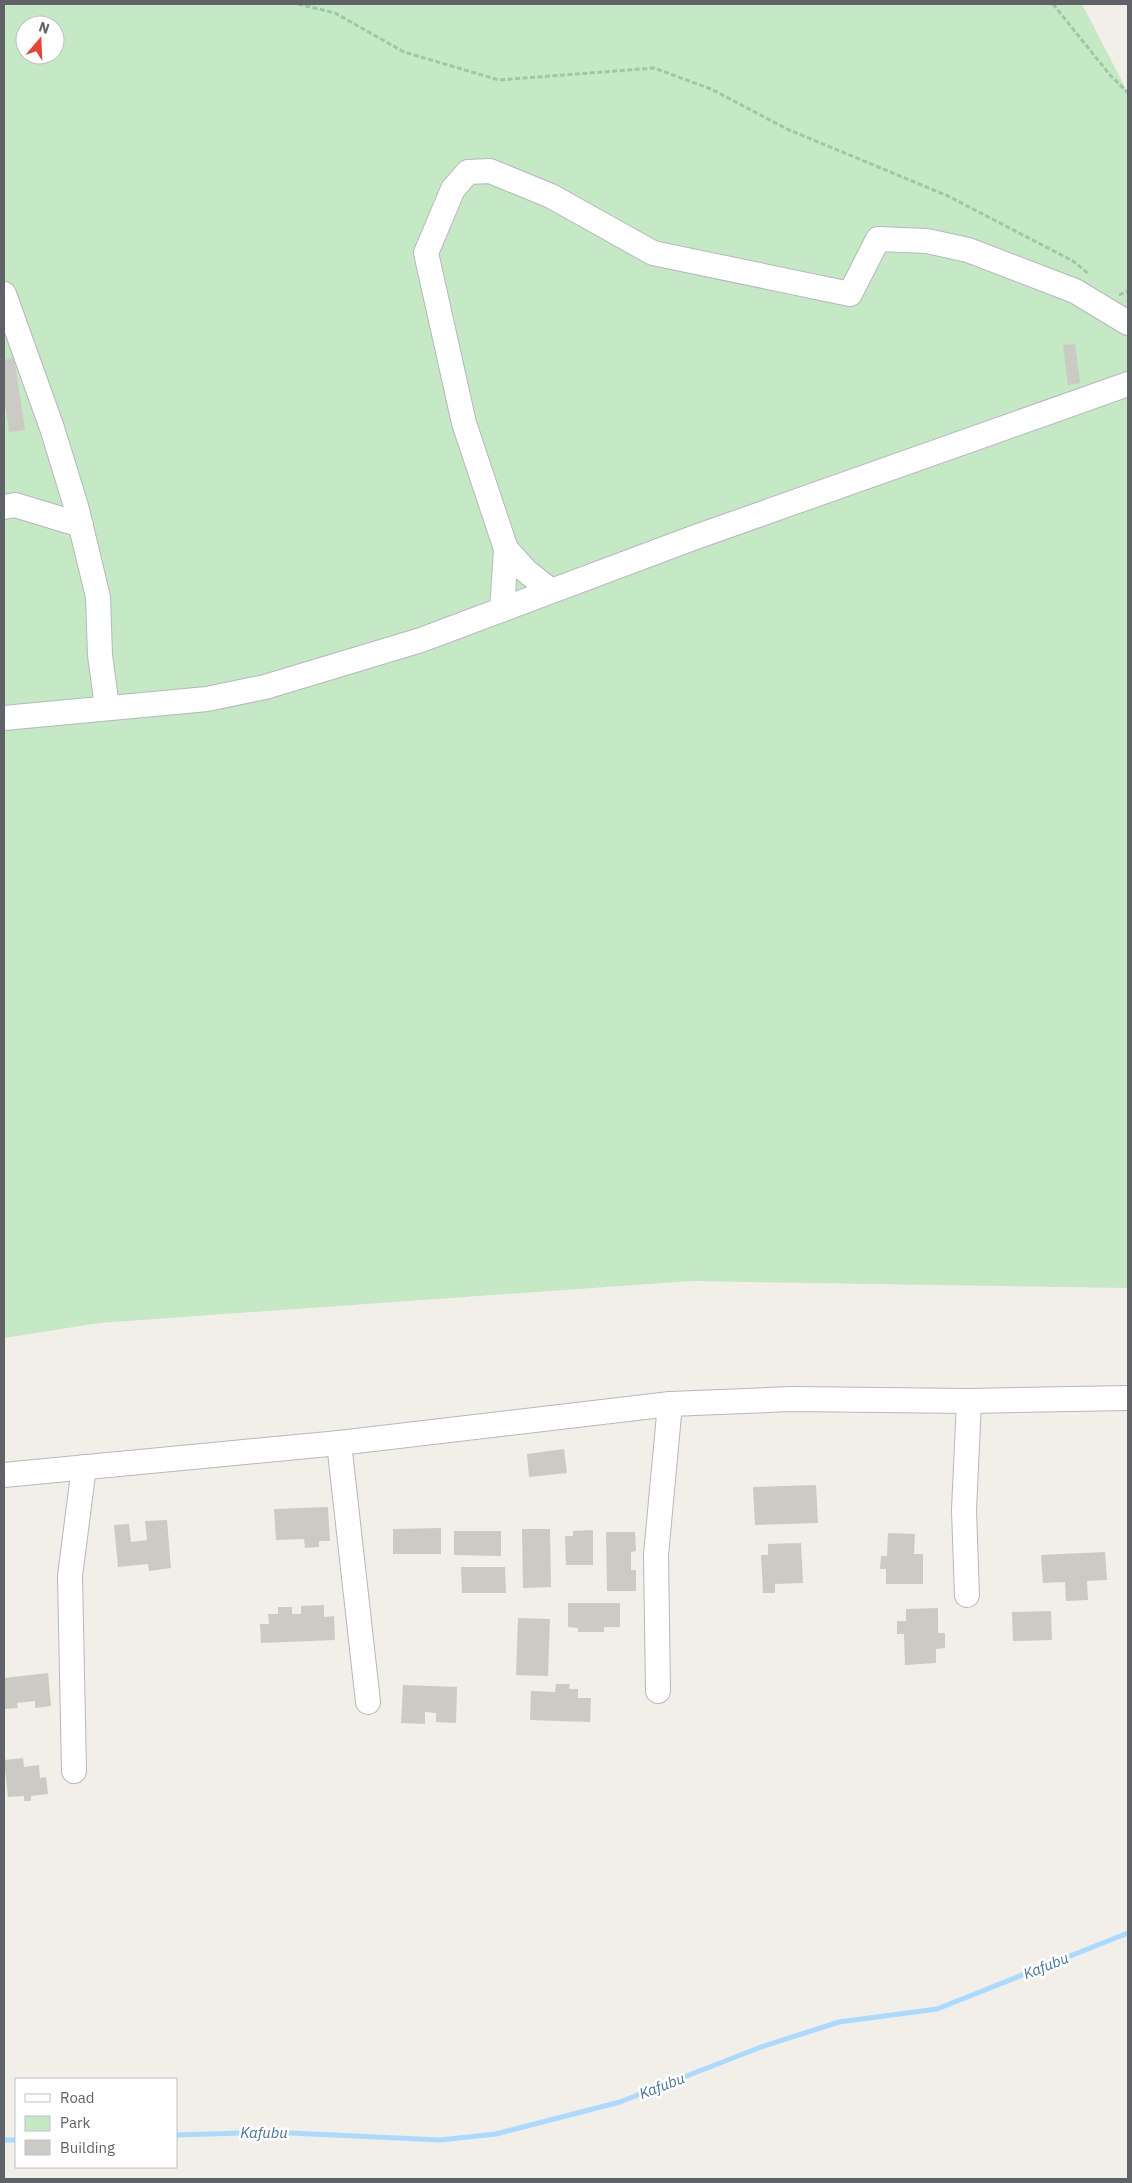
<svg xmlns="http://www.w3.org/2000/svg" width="1132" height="2183" font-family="'IBM Plex Sans',sans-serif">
<rect width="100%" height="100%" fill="#f1efe8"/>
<path fill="#c5e8c5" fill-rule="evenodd" d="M4,4H1082L1128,93V1288L691,1281L99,1323L4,1338ZM25,25H55V55H25Z"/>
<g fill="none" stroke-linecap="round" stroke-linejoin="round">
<g stroke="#aadaff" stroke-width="5">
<polyline points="176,2135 269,2132 440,2140 496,2134 620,2102 761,2047 839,2022 937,2009 1128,1933"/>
<polyline points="4,2140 16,2140"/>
</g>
</g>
<g fill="#cccac5">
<polygon points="1075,344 1080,383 1068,385 1063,345"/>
<polygon points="14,358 25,430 9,432 6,409 4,409 4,360"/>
<polygon points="564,1449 567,1473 529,1477 527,1454"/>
<polygon points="816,1485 818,1523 755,1525 753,1487"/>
<polygon points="328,1507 330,1541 319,1541 319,1547 305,1548 304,1539 276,1540 274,1509"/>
<polygon points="167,1520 171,1568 149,1571 148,1564 118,1567 114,1525 129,1524 131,1542 147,1540 145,1521"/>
<polygon points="441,1528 441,1554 393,1554 393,1529"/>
<polygon points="522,1529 550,1529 551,1587 523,1588"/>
<polygon points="593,1530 593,1565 566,1565 565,1536 573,1536 573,1531"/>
<polygon points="454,1531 501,1531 501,1556 454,1555"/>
<polygon points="606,1532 635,1532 636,1551 631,1552 631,1570 636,1570 636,1591 607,1591"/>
<polygon points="888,1533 915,1534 914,1554 923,1554 923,1584 886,1584 886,1569 880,1569 881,1556 887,1556"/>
<polygon points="801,1543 803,1583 775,1584 775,1593 763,1593 761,1555 768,1555 768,1544"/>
<polygon points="1105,1552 1107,1580 1087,1581 1088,1600 1066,1601 1065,1582 1043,1583 1041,1555"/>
<polygon points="461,1567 505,1567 506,1593 462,1593"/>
<polygon points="568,1603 620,1603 620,1627 604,1627 604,1632 578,1632 578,1628 568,1627"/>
<polygon points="324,1605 324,1617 334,1616 335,1640 261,1643 260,1624 269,1624 268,1614 278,1614 278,1607 292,1607 292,1614 301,1614 301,1606"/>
<polygon points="938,1608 938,1633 945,1633 945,1648 936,1649 936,1663 905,1665 904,1634 897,1634 897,1621 906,1621 906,1609"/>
<polygon points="1051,1611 1052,1640 1013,1641 1012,1612"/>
<polygon points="518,1618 550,1619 548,1676 516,1675"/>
<polygon points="48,1673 51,1706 35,1708 35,1701 17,1703 18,1708 4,1709 4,1678"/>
<polygon points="556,1684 570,1684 569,1689 578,1689 578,1698 591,1698 590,1722 530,1720 531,1691 555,1692"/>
<polygon points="403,1685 457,1687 456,1723 436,1722 436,1713 425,1712 425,1724 401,1723"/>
<polygon points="23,1758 24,1767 39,1765 40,1778 46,1777 48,1794 31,1796 31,1801 24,1801 24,1796 8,1797 4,1760"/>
</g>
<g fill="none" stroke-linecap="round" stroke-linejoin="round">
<defs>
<g id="minor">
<polyline points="4,294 52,428 76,506 98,597 100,655 107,707"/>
<polyline points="4,507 15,505 81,525"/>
<polyline points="551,591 526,571 506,549 464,423 426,253 453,189 468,172 490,171 551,196 653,253 850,294 878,239 927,241 968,250 1075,291 1128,323"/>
<polyline points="502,610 506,549"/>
<polyline points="4,718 207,699 265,687 421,640 693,538 1128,384"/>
<polyline points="339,1443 368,1702"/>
<polyline points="4,1475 339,1443 670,1404 792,1399 969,1401 1128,1398"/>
<polyline points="967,1595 964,1510 969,1401"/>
<polyline points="658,1691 656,1555 670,1404"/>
<polyline points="74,1771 70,1576 84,1467"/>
</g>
</defs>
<use href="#minor" stroke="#b5b8bc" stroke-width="26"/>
<g stroke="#9cc7a9" stroke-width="3" stroke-dasharray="5 2.5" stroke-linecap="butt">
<polyline points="298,4 335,13 404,52 499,80 654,68 711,89 787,129 948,196 1073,261 1089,274"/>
<polyline points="1053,4 1110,75 1128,93"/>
<polyline points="1119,295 1128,291"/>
</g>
<use href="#minor" stroke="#fff" stroke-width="24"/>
</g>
<g text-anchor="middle" stroke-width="5" stroke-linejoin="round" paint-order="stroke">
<g font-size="15" font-style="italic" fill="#4174aa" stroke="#fff">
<text transform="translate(1046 1966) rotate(-22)" y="5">Kafubu</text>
<text transform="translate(662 2086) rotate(-21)" y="5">Kafubu</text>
<text x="264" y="2138">Kafubu</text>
</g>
</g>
<rect width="1132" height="2183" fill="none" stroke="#5f6368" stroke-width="10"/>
<rect x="15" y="2078" width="162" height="90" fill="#ffffff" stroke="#bfc1c3"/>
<rect x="25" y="2094" width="25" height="8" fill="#ffffff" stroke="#bfc1c3"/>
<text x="60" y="2103" font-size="15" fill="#5f6368">Road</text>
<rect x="25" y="2116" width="25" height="15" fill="#c5e8c5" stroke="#bfc1c3"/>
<text x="60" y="2128" font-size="15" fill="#5f6368">Park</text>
<rect x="25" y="2140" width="25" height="15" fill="#cccac5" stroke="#bfc1c3"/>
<text x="60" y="2153" font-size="15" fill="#5f6368">Building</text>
<g transform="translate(40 40) rotate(19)"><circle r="24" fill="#ffffff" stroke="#bfc1c3"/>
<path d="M0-4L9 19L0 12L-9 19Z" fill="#ea4335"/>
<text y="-8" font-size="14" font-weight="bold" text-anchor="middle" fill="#5f6368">N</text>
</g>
</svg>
